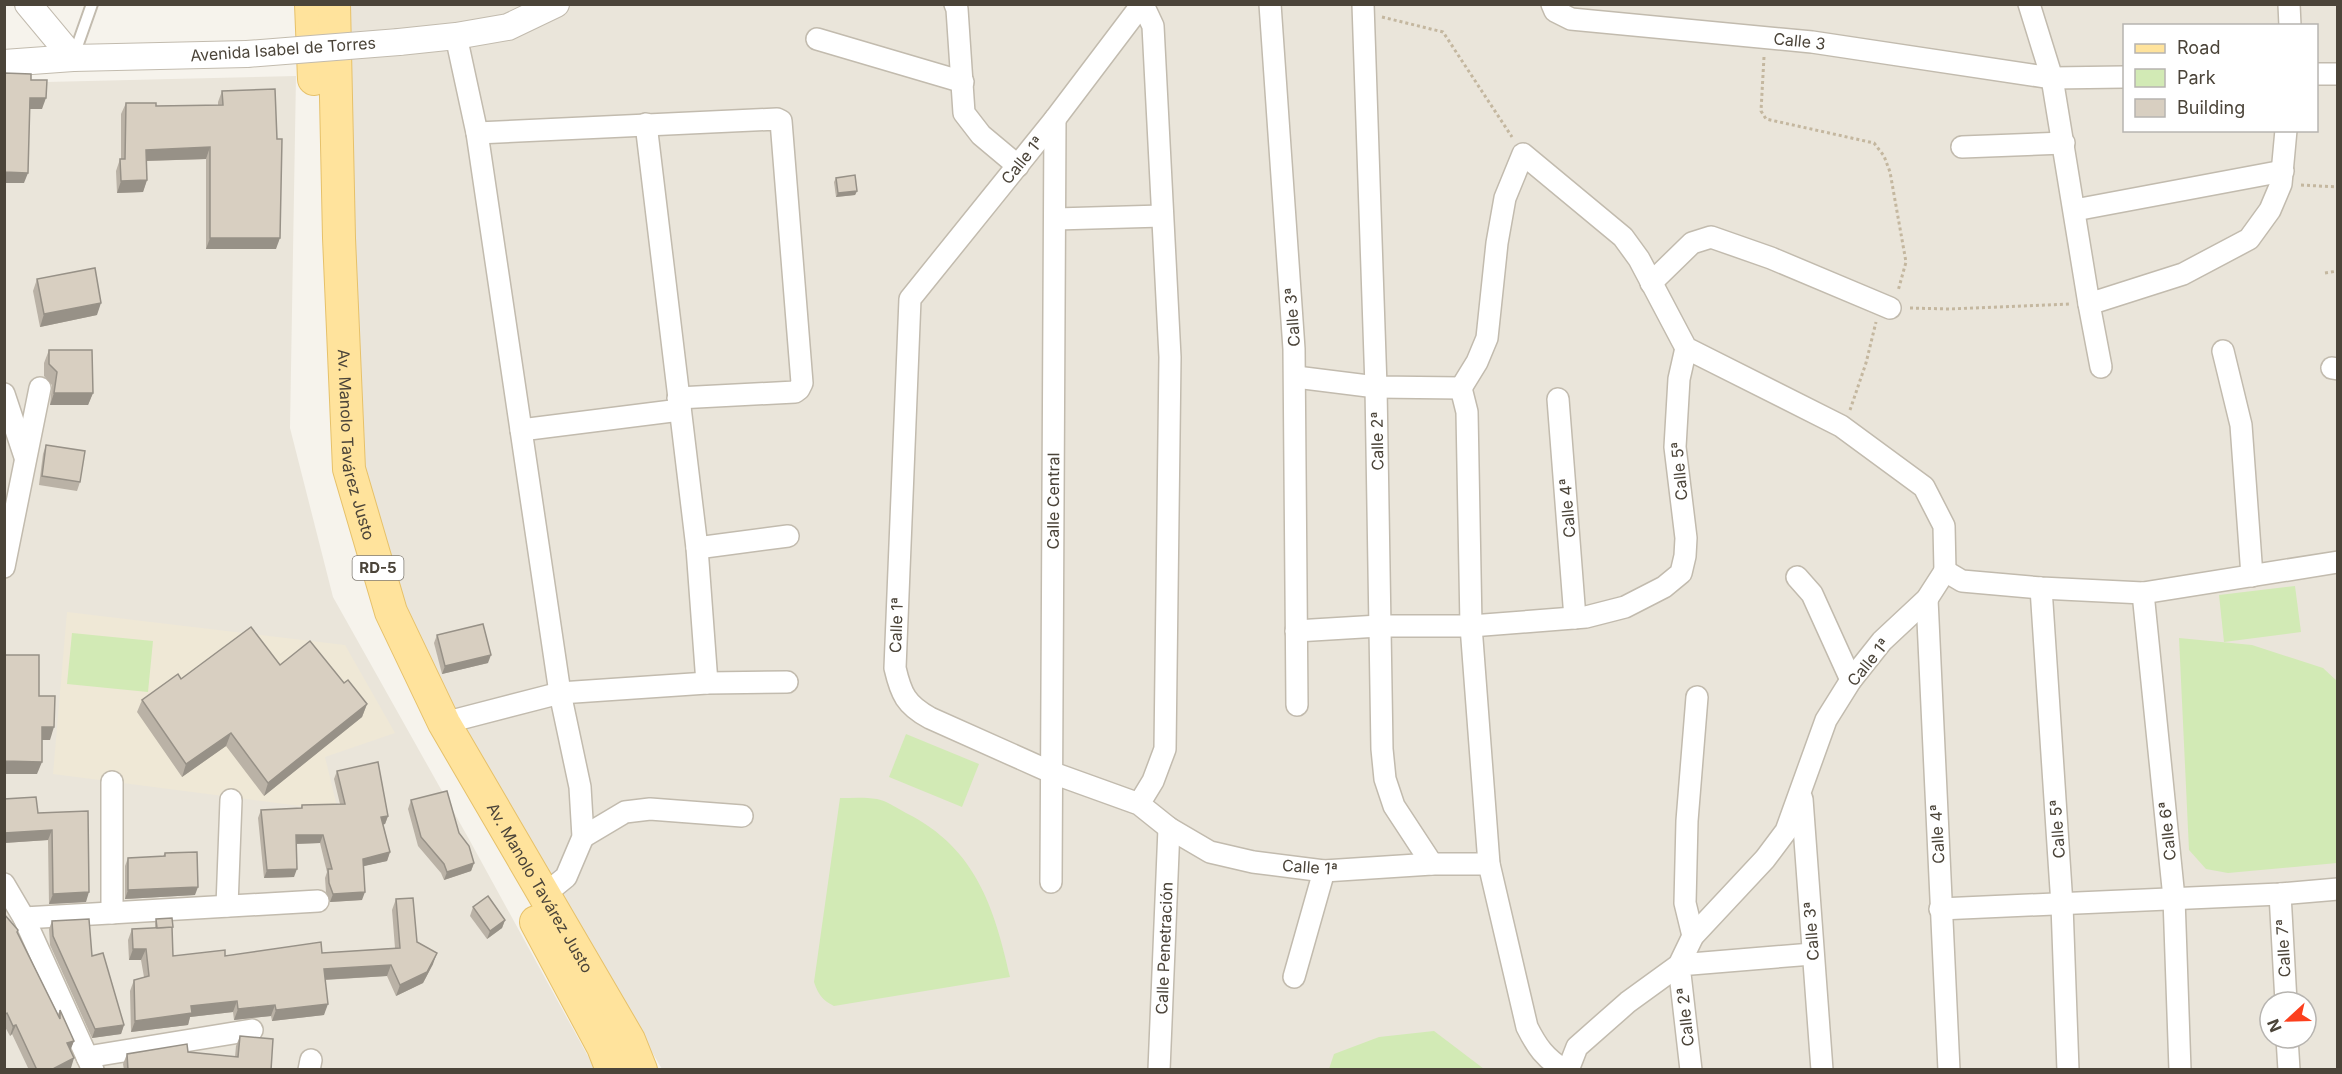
<svg xmlns="http://www.w3.org/2000/svg" width="2342" height="1074" font-family="Inter,sans-serif">
<rect width="100%" height="100%" fill="#f6f3ec"/>
<g fill="#eae5da" fill-rule="evenodd">
<path d="M346,5H2337V1069H662L395,619L361,476ZM2124,26H2316V130H2124ZM2270,1002H2306V1038H2270Z"/>
<polygon points="296,76 290,428 333,597 470,841 595,1069 5,1069 4,83"/>
</g>
<polygon fill="#efe8d6" points="67,612 345,645 395,733 325,757 338,811 53,774"/>
<g fill="#d2eab5">
<polygon points="2295,586 2301,632 2224,642 2219,595"/>
<polygon points="72,633 153,641 148,692 67,684"/>
<polygon points="2179,638 2252,645 2323,668 2337,681 2337,863 2228,873 2206,869 2189,850"/>
<polygon points="906,734 979,764 962,807 889,777"/>
<path d="M840,798C852,798 865,797 877,799C887,801 897,808 906,813C976,848 994,907 1010,977L834,1006C822,1000 818,994 814,982Z"/>
<polygon points="1434,1031 1484,1069 1329,1069 1334,1054 1379,1037"/>
</g>
<g fill="none" stroke-linecap="round" stroke-linejoin="round">
<defs>
<polyline id="service" points="74,55 92,4"/>
<g id="minor">
<polyline points="955,4 957,9 964,113 981,135 1018,166"/>
<polyline points="1270,4 1294,349 1297,705"/>
<polyline points="1363,4 1376,387 1382,749 1385,779 1394,806 1432,864"/>
<path id="s1" d="M1552,4L1555,11L1571,19L1812,42L2052,78L2124,77"/>
<polyline points="2029,4 2052,78 2089,304 2183,274 2249,239 2270,210 2281,184 2286,130"/>
<polyline points="2289,4 2290,26"/>
<polyline points="456,36 477,133 560,693 580,787 583,837 566,877 545,894"/>
<polyline points="817,39 963,82"/>
<polyline points="2316,74 2338,74"/>
<polyline points="646,124 697,548 707,683"/>
<polyline points="477,133 777,119 781,121 802,383 799,389 795,392 678,398"/>
<polyline points="1962,147 2064,143"/>
<polyline points="2075,210 2283,171"/>
<polyline points="1056,219 1162,216"/>
<polyline points="1651,283 1692,243 1711,237 1771,258 1890,308"/>
<polyline points="2089,304 2101,367"/>
<polyline points="2223,351 2241,425 2252,576"/>
<polyline points="2332,368 2338,369"/>
<polyline points="1296,377 1376,387 1461,388"/>
<polyline points="1461,388 1477,362 1487,338 1497,243 1505,198 1523,154 1623,237 1639,259 1686,348 1841,426 1924,487 1944,526 1945,571"/>
<path d="M1461,388L1467,412L1471,626L1489,864L1527,1027C1537,1047 1545,1058 1564,1070"/>
<polyline points="4,394 25,457"/>
<polyline points="1558,399 1575,618"/>
<polyline points="521,430 680,410"/>
<polyline points="697,548 788,536"/>
<polyline points="4,567 40,388"/>
<polyline points="1945,571 1962,581 2041,588 2143,593 2338,562"/>
<polyline points="1797,577 1812,594 1851,680"/>
<polyline points="2041,588 2062,905 2068,1070"/>
<polyline points="2143,593 2174,898 2180,1070"/>
<polyline points="1927,599 1949,1070"/>
<polyline points="1296,631 1379,626 1471,626 1586,617 1625,607 1664,587 1681,573 1685,556 1686,538 1675,447 1679,379 1686,348"/>
<polyline points="444,723 560,693 707,683 787,682"/>
<polyline points="112,782 112,913"/>
<polyline points="1802,799 1822,1070"/>
<path d="M1139,804L1153,781L1165,749L1170,357L1153,26L1146,11L1136,12L1055,119L910,299L895,668C901,694 906,705 930,718L1053,773L1139,804L1169,828L1210,852L1253,862L1324,871L1432,864H1489"/>
<polyline points="583,837 625,812 650,809 742,816"/>
<path id="s2" d="M1051,882L1055,119"/>
<polyline points="4,884 24,918 93,1070"/>
<polyline points="2280,894 2286,1002"/>
<polyline points="227,906 231,800"/>
<polyline points="1940,909 2280,894 2338,889"/>
<polyline points="24,918 318,901"/>
<polyline points="1693,936 1685,903 1687,821 1697,697"/>
<polyline points="1294,977 1324,871"/>
<polyline points="2287,1038 2289,1070"/>
<polyline points="87,1057 252,1030"/>
<polyline points="309,1070 311,1060"/>
<path id="s3" d="M1159,1070L1169,828"/>
<polyline points="1568,1070 1577,1047 1628,1002 1679,965 1693,936 1765,859 1786,831 1826,720 1851,680 1882,641 1927,599 1945,571"/>
<polyline points="1691,1070 1679,965 1812,954"/>
</g>
<g id="tertiary">
<polyline points="28,4 73,58"/>
<polyline points="399,42 456,36 508,27 556,4"/>
<polyline points="4,63 73,58 247,54"/>
</g>
<g id="primary">
<polyline points="311,4 314,79"/>
<path id="s4" d="M334,4L339,238L349,469L391,612L444,723L629,1040L641,1070"/>
<polyline points="536,922 603,1047 612,1070"/>
</g>
</defs>
<use href="#service" stroke="#c2bbae" stroke-width="14"/>
<use href="#minor" stroke="#c2bbae" stroke-width="24"/>
<use href="#tertiary" stroke="#c2bbae" stroke-width="28"/>
<use href="#primary" stroke="#e6c16a" stroke-width="34"/>
<g stroke="#c4b79f" stroke-width="3" stroke-dasharray="3 3" stroke-linecap="butt">
<polyline points="1382,17 1443,32 1512,137"/>
<polyline points="1764,57 1761,111 1766,119 1874,143 1884,156 1890,172 1906,262 1898,291"/>
<polyline points="2301,185 2338,187"/>
<polyline points="2325,273 2338,271"/>
<polyline points="1910,308 1949,309 2069,304"/>
<polyline points="1850,410 1866,363 1876,322"/>
</g>
<use href="#service" stroke="#fff" stroke-width="10"/>
<use href="#minor" stroke="#fff" stroke-width="21"/>
<use href="#tertiary" stroke="#fff" stroke-width="26"/>
<use href="#primary" stroke="#ffe39c" stroke-width="32"/>
<defs>
<polyline id="tertiary-bridge" points="247,54 399,42"/>
</defs>
<use href="#tertiary-bridge" stroke="#c2bbae" stroke-width="28" stroke-linecap="butt"/>
<use href="#tertiary-bridge" stroke="#fff" stroke-width="26"/>
</g>
<g fill="#bab2a6">
<polygon points="222,91 276,249 206,249 206,159 147,161 147,180 143,192 117,193 116,171 120,159 121,159 121,114 126,103 156,106 218,105 218,102"/>
<polygon points="836,178 857,191 855,195 836,197 834,182"/>
<polygon points="37,279 97,315 40,327 33,291"/>
<polygon points="49,350 93,393 88,405 50,405 52,385 44,376 44,363"/>
<polygon points="46,445 80,482 77,491 39,485 43,454"/>
<polygon points="437,635 488,663 442,674 434,643"/>
<polygon points="280,665 344,683 367,704 362,717 264,796 226,746 182,777 137,712 142,700 181,679"/>
<polygon points="337,771 388,816 385,824 383,825 390,852 387,861 363,866 362,900 330,902 326,892 325,878 327,872 320,843 296,844 294,877 264,878 258,818 261,810 301,808 302,805 340,804 334,779"/>
<polygon points="4,799 38,813 88,811 86,902 49,904 48,840 4,843"/>
<polygon points="411,800 459,833 474,863 471,871 444,880 441,873 418,846 408,809"/>
<polygon points="165,853 195,895 125,899 125,866 128,858 163,856"/>
<polygon points="396,899 417,942 433,964 423,983 396,996 387,976 325,980 324,1015 272,1021 271,1016 234,1020 233,1012 190,1017 188,1025 131,1032 130,991 134,980 144,977 141,960 129,960 128,940 132,929 155,928 155,923 156,919 172,929 173,956 225,956 322,953 395,948 392,910"/>
<polygon points="473,907 505,920 502,928 487,939 470,916"/>
<polygon points="4,914 17,933 58,1014 60,1010 74,1041 70,1050 71,1068 68,1070 29,1070 12,1034 10,1036 4,1025"/>
<polygon points="52,921 92,956 124,1025 121,1034 92,1038 50,945 49,929"/>
<polygon points="240,1036 271,1070 124,1070 123,1064 127,1054 188,1052 235,1057 236,1046"/>
</g>
<g fill="#979187">
<polygon points="30,98 46,98 42,109 27,109"/>
<polygon points="210,147 206,159 142,161 146,150"/>
<polygon points="4,172 28,173 24,183 4,183"/>
<polygon points="147,180 143,192 117,193 121,181"/>
<polygon points="857,191 855,195 836,197 838,193"/>
<polygon points="210,238 280,238 276,249 206,249"/>
<polygon points="101,303 97,315 40,327 44,314"/>
<polygon points="54,393 93,393 88,405 50,405"/>
<polygon points="491,655 488,663 442,674 445,666"/>
<polygon points="367,704 362,717 264,796 268,783"/>
<polygon points="42,727 54,727 50,740 38,740"/>
<polygon points="231,733 226,746 182,777 186,764"/>
<polygon points="4,761 42,762 37,774 4,774"/>
<polygon points="388,816 385,824 377,825 381,817"/>
<polygon points="52,830 48,840 4,843 4,833"/>
<polygon points="296,835 323,835 320,843 293,844"/>
<polygon points="390,852 387,861 360,867 363,859"/>
<polygon points="474,863 471,871 444,880 447,872"/>
<polygon points="297,869 294,877 264,878 267,870"/>
<polygon points="198,887 195,895 125,899 128,890"/>
<polygon points="89,892 86,902 49,904 53,894"/>
<polygon points="365,892 362,900 330,902 333,894"/>
<polygon points="505,920 502,928 487,939 490,931"/>
<polygon points="133,949 146,949 141,960 129,960"/>
<polygon points="437,953 433,964 423,983 396,996 400,985"/>
<polygon points="391,965 387,976 320,980 324,969"/>
<polygon points="237,1001 233,1012 190,1017 188,1025 131,1032 135,1021 191,1006"/>
<polygon points="328,1004 324,1015 272,1021 276,1010"/>
<polygon points="275,1005 271,1016 234,1020 238,1009"/>
<polygon points="16,1025 12,1034 10,1036 13,1026"/>
<polygon points="124,1025 121,1034 92,1038 95,1029"/>
<polygon points="74,1041 70,1051 67,1043"/>
<polygon points="74,1058 71,1068 68,1070 51,1070"/>
</g>
<g fill="#d8cfc1" stroke="#979187" stroke-width="1.5">
<polygon points="4,73 31,74 31,80 47,80 46,98 30,98 28,173 4,172"/>
<polygon points="275,89 277,139 282,139 280,238 210,238 210,147 146,150 147,180 121,181 120,159 125,159 126,103 156,103 156,106 223,105 222,91"/>
<polygon points="855,175 857,191 838,193 836,178"/>
<polygon points="95,268 101,303 44,314 37,279"/>
<polygon points="49,350 92,350 93,393 54,393 57,372 49,364"/>
<polygon points="46,445 85,451 80,482 42,476"/>
<polygon points="483,624 491,655 445,666 437,635"/>
<polygon points="251,627 280,665 310,641 344,683 348,680 367,704 268,783 231,733 186,764 142,700 178,674 181,679"/>
<polygon points="4,655 39,655 39,696 55,696 54,727 42,727 42,762 4,761"/>
<polygon points="378,762 388,816 381,817 390,852 363,859 365,892 333,894 329,883 328,869 332,869 323,835 296,835 297,869 267,870 261,810 302,808 302,805 345,804 337,771"/>
<polygon points="447,791 459,833 469,846 474,863 447,872 444,864 421,837 411,800"/>
<polygon points="36,797 38,813 88,811 89,892 53,894 52,830 4,833 4,799"/>
<polygon points="197,852 198,887 128,890 128,858 165,856 165,853"/>
<polygon points="488,896 505,920 490,931 473,907"/>
<polygon points="413,898 417,942 437,953 427,972 400,985 391,965 324,969 328,1004 276,1010 275,1005 238,1009 237,1001 191,1006 192,1013 135,1021 134,980 149,976 146,949 133,949 132,929 172,927 173,956 225,950 225,956 321,942 322,953 400,948 396,899"/>
<polygon points="4,914 18,930 17,932 60,1019 60,1010 74,1041 67,1043 74,1058 51,1070 37,1070 16,1025 13,1026 7,1013 4,1015"/>
<polygon points="172,918 173,927 157,928 156,919"/>
<polygon points="89,919 92,956 103,953 124,1025 95,1029 53,936 52,921"/>
<polygon points="240,1036 273,1039 271,1070 128,1070 127,1054 187,1044 188,1052 238,1057"/>
</g>
<g text-anchor="middle" stroke-width="4.5" stroke-linejoin="round" paint-order="stroke">
<rect fill="#fff" stroke="#817c74" stroke-width="1.5" x="352.5" y="556" width="51" height="24" rx="4.5"/>
<g font-size="15" font-weight="bold" fill="#4b4439">
<text x="378" y="573">RD-5</text>
</g>
<g font-size="16" fill="#4b4439" stroke="#fff">
<text dy="6" stroke="none"><textPath href="#s1" startOffset="255">Calle 3</textPath></text>
<text transform="translate(283 49) rotate(-4)" y="6">Avenida Isabel de Torres</text>
<text transform="translate(1022 160) rotate(-51)" y="6">Calle 1ª</text>
<text transform="translate(1292 317) rotate(-94)" y="6">Calle 3ª</text>
<text transform="translate(1377 441) rotate(-91)" y="6">Calle 2ª</text>
<text dy="6" stroke="none"><textPath href="#s4" startOffset="442">Av. Manolo Tavárez Justo</textPath></text>
<text transform="translate(1679 471) rotate(-95)" y="6">Calle 5ª</text>
<text dy="6" stroke="none"><textPath href="#s2" startOffset="381">Calle Central</textPath></text>
<text transform="translate(1567 508) rotate(-95)" y="6">Calle 4ª</text>
<text transform="translate(896 625) rotate(-88)" y="6">Calle 1ª</text>
<text transform="translate(1868 662) rotate(-51)" y="6">Calle 1ª</text>
<text transform="translate(2057 829) rotate(-94)" y="6">Calle 5ª</text>
<text transform="translate(2167 831) rotate(-96)" y="6">Calle 6ª</text>
<text transform="translate(1937 834) rotate(-93)" y="6">Calle 4ª</text>
<text transform="translate(1310 867) rotate(4)" y="6">Calle 1ª</text>
<text dy="6" stroke="none"><textPath href="#s4" startOffset="928">Av. Manolo Tavárez Justo</textPath></text>
<text transform="translate(1811 931) rotate(-94)" y="6">Calle 3ª</text>
<text transform="translate(2283 948) rotate(-93)" y="6">Calle 7ª</text>
<text dy="6" stroke="none"><textPath href="#s3" startOffset="122">Calle Penetración</textPath></text>
<text transform="translate(1685 1017) rotate(-96)" y="6">Calle 2ª</text>
</g>
</g>
<rect width="2342" height="1074" fill="none" stroke="#4b4439" stroke-width="12"/>
<rect x="2123" y="24" width="195" height="108" fill="#ffffff" stroke="#b7b4b0" stroke-width="1.5"/>
<rect x="2135" y="44" width="30" height="9" fill="#ffe39c" stroke="#b7b4b0" stroke-width="1.5"/>
<text x="2177" y="54" font-size="18" fill="#4b4439">Road</text>
<rect x="2135" y="69" width="30" height="18" fill="#d2eab5" stroke="#b7b4b0" stroke-width="1.5"/>
<text x="2177" y="84" font-size="18" fill="#4b4439">Park</text>
<rect x="2135" y="99" width="30" height="18" fill="#d8cfc1" stroke="#b7b4b0" stroke-width="1.5"/>
<text x="2177" y="114" font-size="18" fill="#4b4439">Building</text>
<g transform="translate(2288 1020) rotate(248)"><circle r="28" fill="#ffffff" stroke="#b7b4b0" stroke-width="1.5"/>
<path d="M0-4.5L10 22L0 15L-10 22Z" fill="#fc3f1d"/>
<text y="-9" font-size="16" font-weight="bold" text-anchor="middle" fill="#4b4439">N</text>
</g>
</svg>
